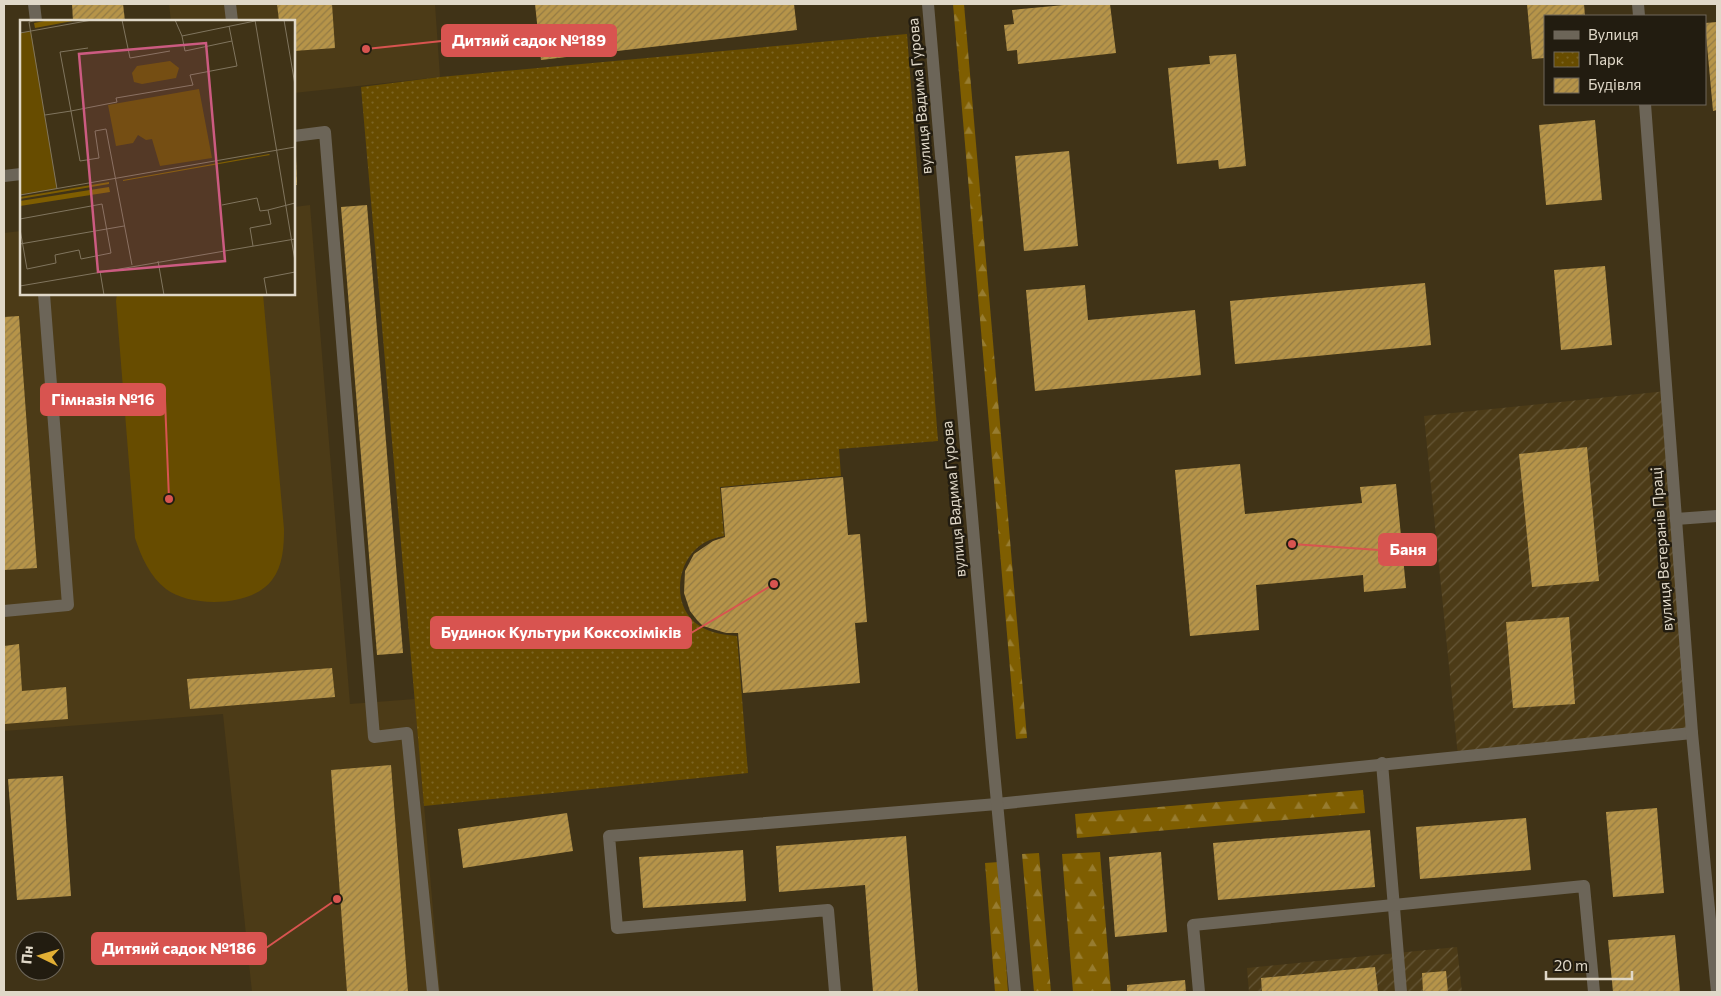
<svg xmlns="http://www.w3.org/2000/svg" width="1721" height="996" font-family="Commissioner,sans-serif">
<defs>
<pattern id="industrial-furrows" width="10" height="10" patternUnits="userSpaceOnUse" patternTransform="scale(1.25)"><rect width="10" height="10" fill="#4c3b17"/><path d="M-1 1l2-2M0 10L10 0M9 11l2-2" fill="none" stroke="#665737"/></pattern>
<pattern id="forest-firs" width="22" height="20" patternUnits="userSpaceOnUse" patternTransform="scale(1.25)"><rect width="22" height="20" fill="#7f5e01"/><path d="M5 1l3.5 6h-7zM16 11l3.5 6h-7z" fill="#977c30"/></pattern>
<pattern id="park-dots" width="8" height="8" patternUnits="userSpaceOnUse" patternTransform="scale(1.25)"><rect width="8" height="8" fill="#674c00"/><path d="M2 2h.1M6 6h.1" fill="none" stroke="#7c6524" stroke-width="1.8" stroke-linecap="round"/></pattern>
<pattern id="building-hatch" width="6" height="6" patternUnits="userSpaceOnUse" patternTransform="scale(1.25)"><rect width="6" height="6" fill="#b69449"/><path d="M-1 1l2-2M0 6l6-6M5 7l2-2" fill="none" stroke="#947b45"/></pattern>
</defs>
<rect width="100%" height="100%" fill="#403317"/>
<g fill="#4c3b17">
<polygon points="169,4 435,4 440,77 294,93 294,21 171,21"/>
<polygon points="310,205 350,704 415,699 440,992 252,992 223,714 4,731 4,233 21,231 21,294 294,294 294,207"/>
</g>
<g fill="url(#industrial-furrows)">
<polygon points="1667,391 1692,733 1458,756 1424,416"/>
<polygon points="1457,947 1462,992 1249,992 1247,968"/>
</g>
<path fill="#674c00" d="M117,294H263L284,529C284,546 283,566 272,580C252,607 191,608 166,589C150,577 141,556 135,538L116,301Z"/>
<g fill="url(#forest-firs)">
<polygon points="953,4 964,4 1027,738 1016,739"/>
<polygon points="1363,790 1365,813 1077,838 1075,814"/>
<polygon points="1100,852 1111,992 1073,992 1062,854"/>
<polygon points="1039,853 1051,992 1034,992 1022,854"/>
<polygon points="999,862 1008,992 995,992 985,863"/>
</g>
<path fill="url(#park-dots)" d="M907,34L938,441L839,449L841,476L720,487L724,536C714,538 704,541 696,549C675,568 673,610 700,626C711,633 724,635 737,636L748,773L424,806L361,87L440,77Z"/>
<g fill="url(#building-hatch)">
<polygon points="72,4 123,4 125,21 73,21"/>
<polygon points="277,4 332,4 335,48 294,51 294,21 279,21"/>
<polygon points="535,4 794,4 797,30 541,60"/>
<polygon points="1075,4 1110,4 1116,53 1018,64 1017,50 1007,51 1004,25 1014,24 1012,10"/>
<polygon points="1527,4 1584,4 1585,16 1545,16 1545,58 1532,59"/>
<polygon points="1717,22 1717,110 1713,111 1705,23"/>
<polygon points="1236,54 1246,166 1219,169 1218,160 1177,164 1168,68 1210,64 1209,56"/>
<polygon points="1595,120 1602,200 1546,205 1539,125"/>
<polygon points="1069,151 1078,246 1024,251 1015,156"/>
<polygon points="294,156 296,156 297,185 294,185"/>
<polygon points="367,205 403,653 377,655 341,207"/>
<polygon points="1605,266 1612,345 1561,350 1554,270"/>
<polygon points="1425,283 1431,345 1235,364 1230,301"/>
<polygon points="1085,285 1088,320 1195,310 1201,375 1035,391 1026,290"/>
<polygon points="19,316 37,568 4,570 4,317"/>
<polygon points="1587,447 1599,581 1532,587 1519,454"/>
<polygon points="1240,464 1245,514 1362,503 1360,487 1396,484 1406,588 1364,592 1363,575 1256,585 1259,630 1190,636 1175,470"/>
<polygon points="843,477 848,535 860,534 867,622 855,623 860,683 743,693 738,633 726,633 703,626 697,620 690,611 684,593 685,571 694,554 713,541 725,537 721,488"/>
<polygon points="1569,617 1575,704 1513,708 1506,622"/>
<polygon points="19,644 22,691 66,687 68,719 4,724 4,646"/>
<polygon points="332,668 335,697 190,709 187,679"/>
<polygon points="391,765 408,992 347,992 331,770"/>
<polygon points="63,776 71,896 17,900 8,779"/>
<polygon points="1657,808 1664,893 1613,897 1606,812"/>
<polygon points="567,813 573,851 463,868 458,829"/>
<polygon points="1526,818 1531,870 1420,879 1416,827"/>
<polygon points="1370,830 1375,887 1218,900 1213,843"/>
<polygon points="906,836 918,992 873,992 865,885 779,892 776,846"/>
<polygon points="743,850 746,901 643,908 639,857"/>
<polygon points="1161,852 1167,932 1115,937 1109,857"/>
<polygon points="1675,935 1680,992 1613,992 1608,940"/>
<polygon points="1375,967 1378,992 1262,992 1261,978"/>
<polygon points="1446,971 1448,992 1423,992 1422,973"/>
<polygon points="1185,980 1186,992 1127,992 1127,985"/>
</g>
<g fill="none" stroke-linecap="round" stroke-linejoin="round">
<g stroke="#6c6558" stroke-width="12">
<polyline points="34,4 36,21"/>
<polyline points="230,4 232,21"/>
<polyline points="294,136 325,132 374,737 407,733 433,992"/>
<polyline points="4,176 21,174"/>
<polyline points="1676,519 1717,516"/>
<polyline points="4,611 68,605 44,294"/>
<polyline points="1382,763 1401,992"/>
<polyline points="835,992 828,910 617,928 609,836 997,804 1692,733"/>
<polyline points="1199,992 1193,925 1584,886 1594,992"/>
</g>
<g stroke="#6c6558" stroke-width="12">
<polyline points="1638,4 1639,16"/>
<polyline points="1645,104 1692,733 1717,992"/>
</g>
<polyline stroke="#6c6558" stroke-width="12" points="928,4 992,750 1015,992"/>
</g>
<g text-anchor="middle" stroke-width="5" stroke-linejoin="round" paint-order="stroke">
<g font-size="15" fill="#e0d8c8" stroke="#221c10">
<text transform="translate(920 96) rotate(-95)" y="5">вулиця Вадима Гурова</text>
<text transform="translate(954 499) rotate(-95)" y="5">вулиця Вадима Гурова</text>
<text transform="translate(1662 549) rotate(-94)" y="5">вулиця Ветеранів Праці</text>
</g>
</g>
<g transform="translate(20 20)">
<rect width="275" height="275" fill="#403317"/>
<path d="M150,41L159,48L156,58L122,64L114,62L112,53L117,46Z" fill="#674c00"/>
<path d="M30,0H58L15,8L14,3ZM249,134L250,135L103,161V160ZM89,162V164L0,179V177ZM89,167L90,172L0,186V181Z" fill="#7f5e01"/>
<path d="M11,11L37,169L0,175V13ZM179,69L192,138L140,146L132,119L126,120L118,115L113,123L96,126L88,85Z" fill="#674c00"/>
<path fill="none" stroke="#80755e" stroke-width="1" d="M18,0L9,2L37,169M102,0L110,38L150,31M155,0L162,16M235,0L275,241M264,0L275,65M0,13L72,0M212,21L165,31L162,16L235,1M68,28L40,32L51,91L97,82L96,78L173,65L170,55L217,46L209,6M25,95L51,91L60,141L79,138L75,111L86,109L112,245M0,175L275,127M202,185L237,178L240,191L248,190M0,199L82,184L91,233L61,239L59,230L35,235L36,243L7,249L0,209M0,224L104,206M233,226L230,208L251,204L248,190L275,183M138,241L144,275M80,251L84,275M0,266L275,219M247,275L244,258L275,252"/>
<path fill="#cc5b81" fill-opacity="0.15" stroke="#cc5b81" stroke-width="2.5" d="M186,23L205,241L78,252L59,34Z"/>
<rect width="275" height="275" fill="none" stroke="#e0d8c8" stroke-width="2.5"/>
</g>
<path fill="none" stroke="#d85450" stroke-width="2" d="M366 49L442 41M169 499L165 400M1292 544L1379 550M774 584L691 633M337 899L266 948"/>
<g fill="#d85450" stroke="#221c10" stroke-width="2">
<circle cx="366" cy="49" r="5"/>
<circle cx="169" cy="499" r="5"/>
<circle cx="1292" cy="544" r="5"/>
<circle cx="774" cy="584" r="5"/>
<circle cx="337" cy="899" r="5"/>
</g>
<g fill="#d85450" stroke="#d85450" stroke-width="2">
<rect x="442" y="25" width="174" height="31" rx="5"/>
<rect x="41" y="384" width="124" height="31" rx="5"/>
<rect x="1379" y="534" width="57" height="31" rx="5"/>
<rect x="431" y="617" width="260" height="31" rx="5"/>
<rect x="92" y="933" width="174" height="31" rx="5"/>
</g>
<g font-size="16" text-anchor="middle" font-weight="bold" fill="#fff">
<text x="529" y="46">Дитяий садок №189</text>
<text x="103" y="405">Гімназія №16</text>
<text x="1408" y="555">Баня</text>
<text x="561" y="638">Будинок Культури Коксохіміків</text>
<text x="179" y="954">Дитяий садок №186</text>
</g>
<rect width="1721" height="996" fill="none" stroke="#e0d8c8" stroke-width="10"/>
<rect x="1544" y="15" width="162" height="90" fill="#221c10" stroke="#6e675a"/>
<rect x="1554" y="31" width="25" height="8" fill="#6c6558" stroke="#6e675a"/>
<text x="1588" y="40" font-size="15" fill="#e0d8c8">Вулиця</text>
<rect x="1554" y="52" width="25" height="15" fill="url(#park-dots)" stroke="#6e675a"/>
<text x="1588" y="65" font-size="15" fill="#e0d8c8">Парк</text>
<rect x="1554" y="78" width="25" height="15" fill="url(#building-hatch)" stroke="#6e675a"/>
<text x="1588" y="90" font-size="15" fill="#e0d8c8">Будівля</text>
<g transform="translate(40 956) rotate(275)"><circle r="24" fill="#221c10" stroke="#6e675a"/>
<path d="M0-4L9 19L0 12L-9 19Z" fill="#e2af34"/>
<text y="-8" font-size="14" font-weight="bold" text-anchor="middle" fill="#e0d8c8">Пн</text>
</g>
<path d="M1546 971v8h86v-8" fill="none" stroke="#e0d8c8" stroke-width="2.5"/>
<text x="1554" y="971" font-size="15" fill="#e0d8c8" stroke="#221c10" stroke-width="4" paint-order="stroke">20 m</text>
</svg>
